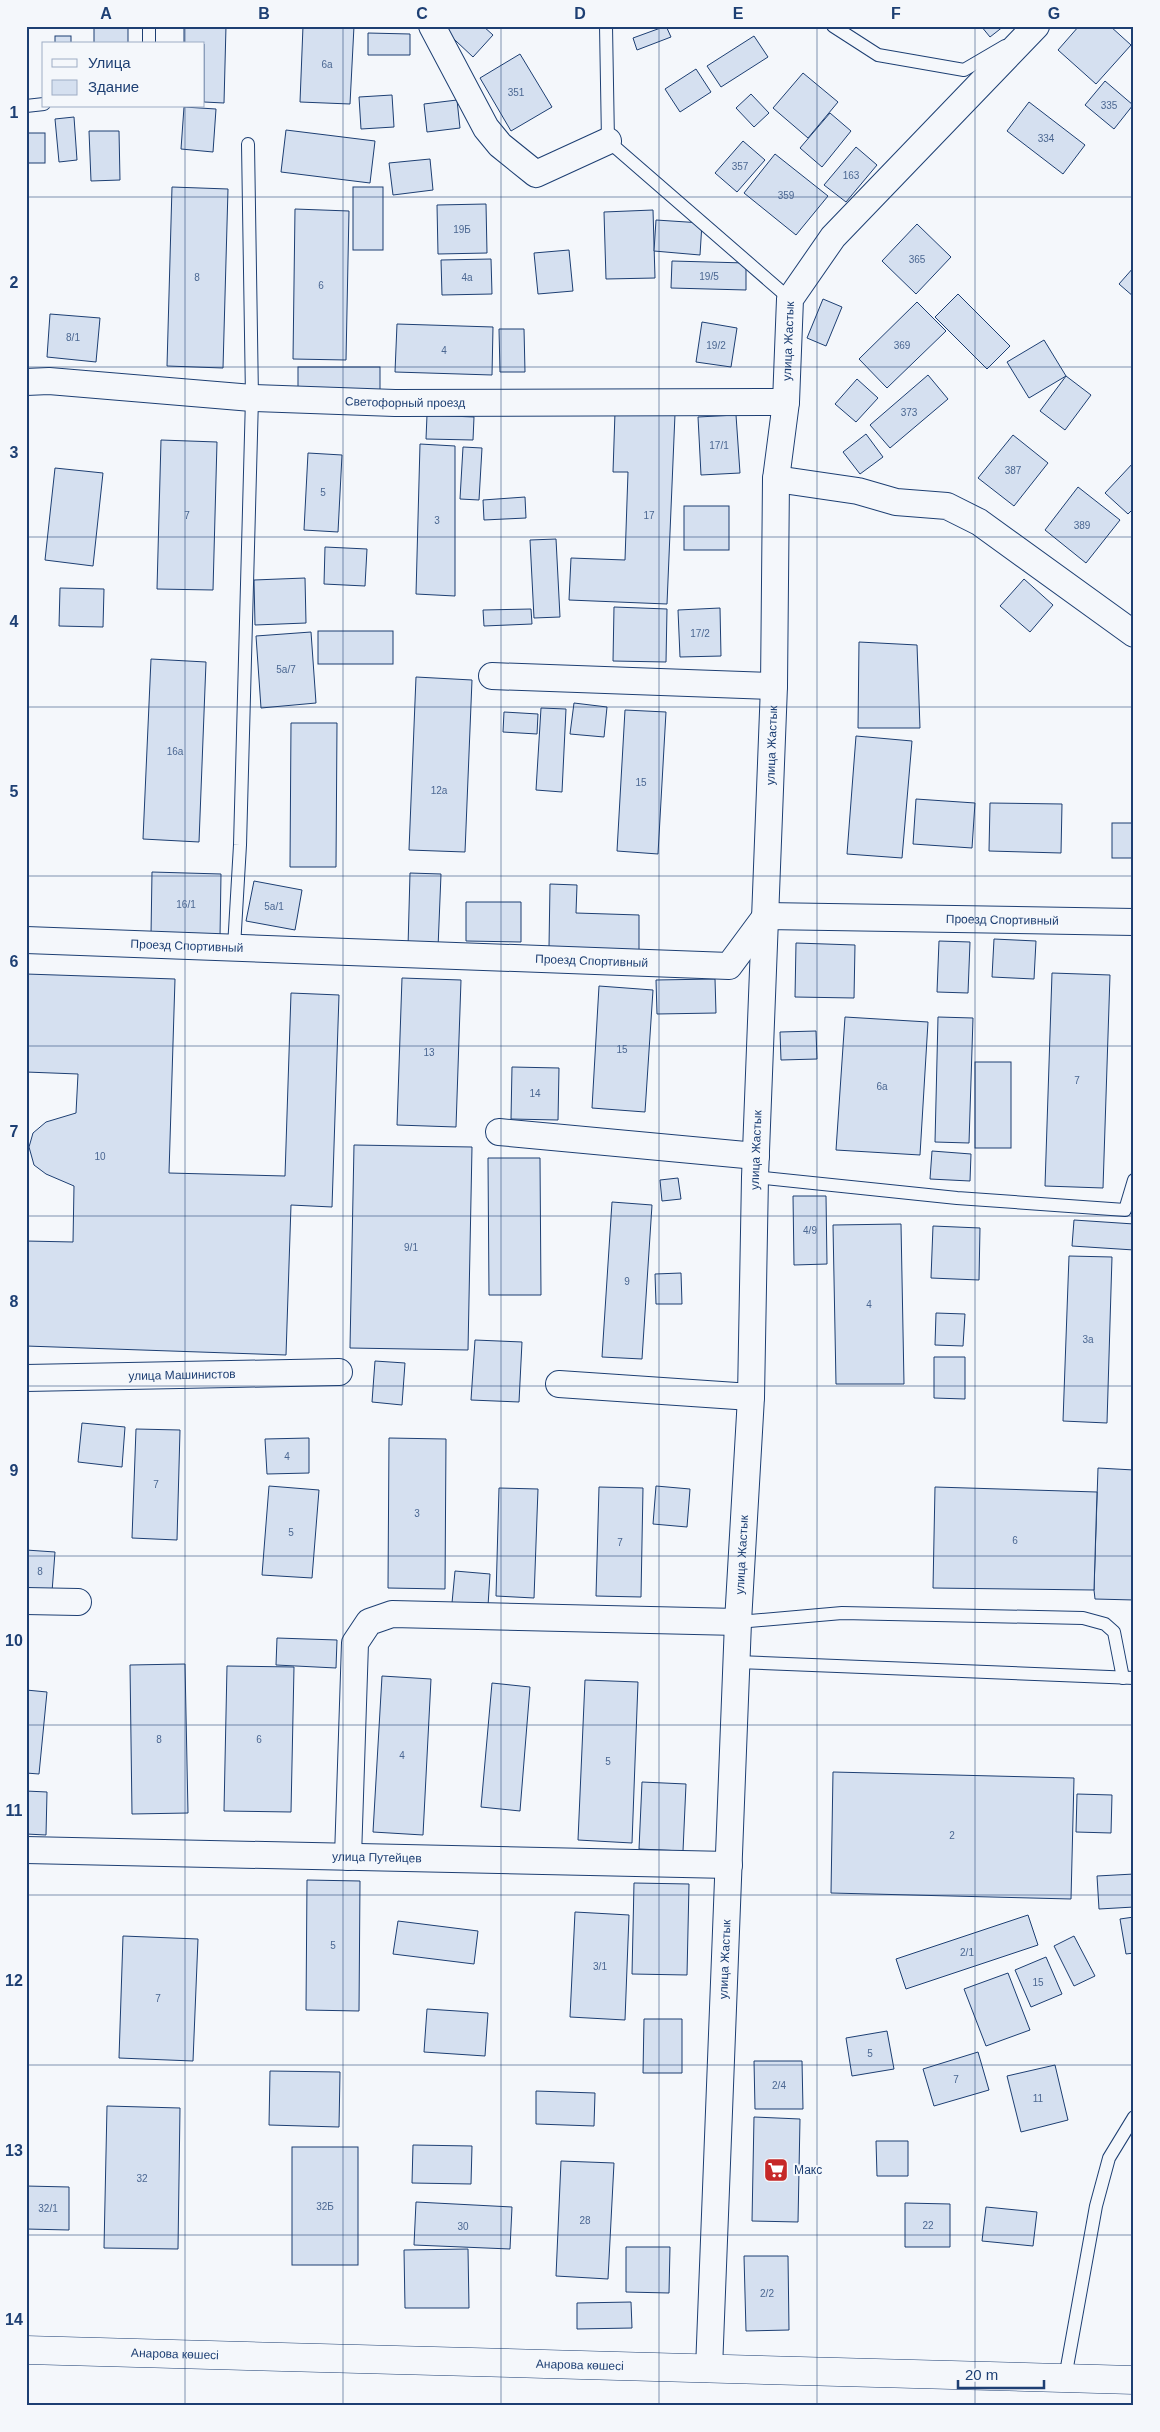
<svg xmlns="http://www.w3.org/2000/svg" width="1160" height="2432" font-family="Helvetica,sans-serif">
<rect width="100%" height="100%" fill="#f4f7fb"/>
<g fill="#d5e0f0" stroke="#1d3f73">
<rect x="94" y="26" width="34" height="18"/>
<polygon points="184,26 226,26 224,103 204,102 204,44 184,44"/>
<polygon points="303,26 354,26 350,104 300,102"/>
<polygon points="440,26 483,26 493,35 473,57"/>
<polygon points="666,26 671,37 637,50 633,38"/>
<polygon points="981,26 1004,26 990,37"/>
<polygon points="1079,26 1110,26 1131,45 1096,84 1058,50"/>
<polygon points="368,33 410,34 410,55 368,55"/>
<rect x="55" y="36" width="16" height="8"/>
<polygon points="754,36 768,57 721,87 707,66"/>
<polygon points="520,54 552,107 511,131 480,78"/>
<polygon points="696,69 711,92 680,112 665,89"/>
<polygon points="803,73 838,102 808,138 773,108"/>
<polygon points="1105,81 1133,105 1114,129 1085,105"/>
<polygon points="751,94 769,113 754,127 736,108"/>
<polygon points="392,95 394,127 361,129 359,97"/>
<polygon points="457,100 460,128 427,132 424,104"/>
<polygon points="1029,102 1085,145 1063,174 1007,131"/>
<polygon points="184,107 216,109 213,152 181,149"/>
<polygon points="830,113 851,131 822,167 800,148"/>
<polygon points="74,117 77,160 59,162 55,119"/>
<polygon points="286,130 375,141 370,183 281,172"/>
<polygon points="89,131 119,131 120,180 91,181"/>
<rect x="26" y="133" width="19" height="30"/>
<polygon points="743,141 765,160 737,192 715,173"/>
<polygon points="856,147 877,165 846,202 824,185"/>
<polygon points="775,154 828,196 796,235 744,193"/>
<polygon points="430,159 433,190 393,195 389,163"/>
<polygon points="172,187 228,189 223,368 167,366"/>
<rect x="353" y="187" width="30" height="63"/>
<polygon points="486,204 487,253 438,254 437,205"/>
<polygon points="295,209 349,211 346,360 293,359"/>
<polygon points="653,210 655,278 606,279 604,212"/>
<polygon points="656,220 702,223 700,255 654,251"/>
<polygon points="917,224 951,257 916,294 882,261"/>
<polygon points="569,250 573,291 538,294 534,253"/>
<polygon points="491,259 492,294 442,295 441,260"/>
<polygon points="672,261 746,263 746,290 671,288"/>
<polygon points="1134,267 1134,297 1119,284"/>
<polygon points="958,294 1010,346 987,369 935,317"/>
<polygon points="823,299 842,307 826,346 807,338"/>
<polygon points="917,302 946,331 887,388 859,359"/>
<polygon points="50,314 100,318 96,362 47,357"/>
<polygon points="702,322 737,328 731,367 696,362"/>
<polygon points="397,324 493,327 492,375 395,372"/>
<polygon points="499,329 524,329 525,372 500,372"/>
<polygon points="1044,340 1066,376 1029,398 1007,362"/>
<rect x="298" y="367" width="82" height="23"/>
<polygon points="928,375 948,399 890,448 870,425"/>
<polygon points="1066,376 1091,395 1065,430 1040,411"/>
<polygon points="857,379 878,398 856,422 835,404"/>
<polygon points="615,412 675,414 667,604 569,600 571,558 625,560 628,472 613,472"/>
<polygon points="427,415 474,417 473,440 426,439"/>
<polygon points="736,415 740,473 701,475 698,417"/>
<polygon points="866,434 883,457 860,474 843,452"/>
<polygon points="1013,435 1048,463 1014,506 978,478"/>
<polygon points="161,440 217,442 213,590 157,589"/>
<polygon points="420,444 455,446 455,596 416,594"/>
<polygon points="463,447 482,448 479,500 460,499"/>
<polygon points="308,453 342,455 338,532 304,530"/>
<polygon points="1134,462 1134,508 1128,514 1105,493"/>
<polygon points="55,468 103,473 93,566 45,560"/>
<polygon points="1078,487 1120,520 1086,563 1045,530"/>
<polygon points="525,497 526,518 484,520 483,500"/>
<rect x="684" y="506" width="45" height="44"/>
<polygon points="556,539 560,617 534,618 530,540"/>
<polygon points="325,547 367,549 365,586 324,584"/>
<polygon points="305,578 306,623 255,625 254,580"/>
<polygon points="1024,579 1053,605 1030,632 1000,606"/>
<polygon points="60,588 104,589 103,627 59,626"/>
<polygon points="614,607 667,609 666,662 613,661"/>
<polygon points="720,608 721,656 680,657 678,610"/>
<polygon points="531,609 532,624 484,626 483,610"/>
<rect x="318" y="631" width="75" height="33"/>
<polygon points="311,632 316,703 261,708 256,636"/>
<polygon points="859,642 917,645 920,728 858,728"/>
<polygon points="151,659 206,662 199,842 143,839"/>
<polygon points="416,677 472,680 465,852 409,850"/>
<polygon points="574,703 607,707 604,737 570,734"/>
<polygon points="541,708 566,709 562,792 536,790"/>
<polygon points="625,710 666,712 658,854 617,851"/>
<polygon points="504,712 538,714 537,734 503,732"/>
<polygon points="291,723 337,723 336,867 290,867"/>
<polygon points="856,736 912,741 902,858 847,854"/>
<polygon points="916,799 975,803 972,848 913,844"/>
<polygon points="990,803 1062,804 1061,853 989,851"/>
<rect x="1112" y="823" width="22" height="35"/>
<polygon points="152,872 221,874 220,937 151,935"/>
<polygon points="410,873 441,874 438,948 408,947"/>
<polygon points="254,881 302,890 295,930 246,921"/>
<polygon points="550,884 577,885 576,913 639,915 639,950 549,947"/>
<polygon points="466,902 521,902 521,942 466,941"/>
<polygon points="994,939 1036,941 1034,979 992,977"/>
<polygon points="939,941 970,942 968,993 937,992"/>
<polygon points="796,943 855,945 854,998 795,997"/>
<polygon points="1052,973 1110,975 1103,1188 1045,1186"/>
<polygon points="26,974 175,979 169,1173 285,1176 291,993 339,995 332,1207 291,1205 286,1355 26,1346 26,1241 73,1242 74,1186 46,1174 34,1165 29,1147 33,1133 46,1122 76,1113 78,1074 26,1072"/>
<polygon points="402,978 461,980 456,1127 397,1125"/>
<polygon points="715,979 716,1013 657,1014 656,980"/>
<polygon points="599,986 653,990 645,1112 592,1108"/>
<polygon points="845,1017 928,1022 920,1155 836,1150"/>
<polygon points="938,1017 973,1018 969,1143 935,1142"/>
<polygon points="816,1031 817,1059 781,1060 780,1032"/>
<rect x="975" y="1062" width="36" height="86"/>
<polygon points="512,1067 559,1068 558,1120 511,1119"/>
<polygon points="354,1145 472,1147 468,1350 350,1348"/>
<polygon points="932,1151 971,1154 970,1181 930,1179"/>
<polygon points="488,1158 540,1158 541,1295 489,1295"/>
<polygon points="678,1178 681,1199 662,1201 660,1180"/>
<polygon points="793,1196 826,1196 827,1264 794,1265"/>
<polygon points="612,1202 652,1205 642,1359 602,1357"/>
<polygon points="1074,1220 1134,1224 1134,1250 1072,1246"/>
<polygon points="901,1224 904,1384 836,1384 833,1225"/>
<polygon points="933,1226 980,1228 979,1280 931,1278"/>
<polygon points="1069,1256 1112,1257 1107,1423 1063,1421"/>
<polygon points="681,1273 682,1304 656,1304 655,1274"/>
<polygon points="936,1313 965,1314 963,1346 935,1345"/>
<polygon points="475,1340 522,1342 519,1402 471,1400"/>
<polygon points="934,1357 965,1357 965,1399 934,1398"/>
<polygon points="375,1361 405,1363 402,1405 372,1402"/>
<polygon points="82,1423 125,1427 122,1467 78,1462"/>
<polygon points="136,1429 180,1430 177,1540 132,1538"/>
<polygon points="309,1438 309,1473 267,1474 265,1439"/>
<polygon points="389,1438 446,1439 445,1589 388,1588"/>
<polygon points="1098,1468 1134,1470 1134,1600 1095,1599 1094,1590"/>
<polygon points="269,1486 319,1490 312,1578 262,1575"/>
<polygon points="656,1486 690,1489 687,1527 653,1524"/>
<polygon points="599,1487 643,1488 641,1597 596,1596"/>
<polygon points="935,1487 1097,1492 1094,1590 933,1588"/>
<polygon points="499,1488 538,1489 534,1598 496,1596"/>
<polygon points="26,1550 55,1552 52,1592 26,1591"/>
<polygon points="455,1571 490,1574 488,1606 452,1603"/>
<polygon points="277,1638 337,1640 336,1668 276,1665"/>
<polygon points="185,1664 188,1813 132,1814 130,1665"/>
<polygon points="227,1666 294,1667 291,1812 224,1811"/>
<polygon points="382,1676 431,1679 423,1835 373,1832"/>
<polygon points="585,1680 638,1682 632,1843 578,1840"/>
<polygon points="492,1683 530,1687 520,1811 481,1807"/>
<polygon points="26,1690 47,1692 39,1774 26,1773"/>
<polygon points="833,1772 1074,1778 1071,1899 831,1893"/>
<polygon points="642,1782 686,1784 683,1851 639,1849"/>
<polygon points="26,1791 47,1792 46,1835 26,1834"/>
<polygon points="1077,1794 1112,1795 1111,1833 1076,1832"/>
<polygon points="1134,1874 1134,1907 1099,1909 1097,1876"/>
<polygon points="307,1880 360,1881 359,2011 306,2010"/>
<polygon points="634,1883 689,1884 687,1975 632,1974"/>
<polygon points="575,1912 629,1915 625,2020 570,2017"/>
<polygon points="1028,1915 1038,1945 906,1989 896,1959"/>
<polygon points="1134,1917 1134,1953 1126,1954 1120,1919"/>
<polygon points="398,1921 478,1931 474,1964 393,1954"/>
<polygon points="123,1936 198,1939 193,2061 119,2058"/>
<polygon points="1074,1936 1095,1976 1074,1986 1054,1946"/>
<polygon points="1046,1957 1062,1994 1031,2007 1015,1970"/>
<polygon points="1008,1973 1030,2030 986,2046 964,1989"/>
<polygon points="427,2009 488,2013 485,2056 424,2052"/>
<polygon points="644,2019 682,2019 682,2073 643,2073"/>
<polygon points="887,2031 894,2069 852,2076 846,2038"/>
<polygon points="978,2052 989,2090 934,2106 923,2069"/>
<polygon points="754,2061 802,2061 803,2109 755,2109"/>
<polygon points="1055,2065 1068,2120 1021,2132 1007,2076"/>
<polygon points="270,2071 340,2072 339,2127 269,2125"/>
<polygon points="536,2091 595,2093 594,2126 536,2124"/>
<polygon points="107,2106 180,2108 178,2249 104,2248"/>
<polygon points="754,2117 800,2119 798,2222 752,2221"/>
<polygon points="876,2141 908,2141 908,2176 877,2176"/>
<polygon points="413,2145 472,2146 471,2184 412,2183"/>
<rect x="292" y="2147" width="66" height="118"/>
<polygon points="561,2161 614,2163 608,2279 556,2276"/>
<polygon points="26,2186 69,2187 69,2230 26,2229"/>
<polygon points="416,2202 512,2207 510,2249 414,2245"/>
<polygon points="905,2203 950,2204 950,2247 905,2247"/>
<polygon points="986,2207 1037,2212 1033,2246 982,2241"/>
<polygon points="626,2247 670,2247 669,2293 626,2292"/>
<polygon points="468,2249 469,2308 405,2308 404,2250"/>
<polygon points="744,2256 788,2256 789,2330 746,2331"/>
<polygon points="631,2302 632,2328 577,2329 577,2303"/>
</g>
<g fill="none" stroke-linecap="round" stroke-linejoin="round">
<defs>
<g id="service">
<polyline points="149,26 149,44"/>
<polyline points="606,26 608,141 790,299"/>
<polyline points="833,26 878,55 964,70 1005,46"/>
<polyline points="26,106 44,104"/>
<polyline points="234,947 240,845 252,398 248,144"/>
<polyline points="755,1177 957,1198 1125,1210 1134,1180"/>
<polyline points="738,1622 842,1613 1083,1618 1105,1624 1114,1632 1123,1678"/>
<polyline points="737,1662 1134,1678"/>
<polyline points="1065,2378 1096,2206 1109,2158 1134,2117"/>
</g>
<g id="minor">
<polyline points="432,26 486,128 500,145 536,174 608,141"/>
<path id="s1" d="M26,382L49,381L252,398L395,403L786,402"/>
<polyline points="776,479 858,491 896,502 947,506 979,522 1134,634"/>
<polyline points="492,676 774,686"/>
<path id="s2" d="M26,940L729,966L766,916L1134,922"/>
<polyline points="499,1132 756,1156"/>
<path id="s3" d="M26,1378L339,1372"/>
<polyline points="559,1384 751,1397"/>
<polyline points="26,1601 78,1602"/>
<path id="s4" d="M26,1850L729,1865"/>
<polyline points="348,1857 355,1643 369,1622 392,1614 738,1622"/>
<path id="s5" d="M709,2369L738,1622L751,1397L755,1177L774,686L776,479L786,402L790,299L833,237L1036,26"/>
</g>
<g id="tertiary">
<path id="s6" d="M26,2350L1134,2380"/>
</g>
</defs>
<use href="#service" stroke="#1d3f73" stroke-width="14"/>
<use href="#minor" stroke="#1d3f73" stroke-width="28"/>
<use href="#tertiary" stroke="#1d3f73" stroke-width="29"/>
<use href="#service" stroke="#f4f7fb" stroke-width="12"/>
<use href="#minor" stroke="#f4f7fb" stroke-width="26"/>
<use href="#tertiary" stroke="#f4f7fb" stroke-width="28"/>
</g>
<path fill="none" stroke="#1d3f73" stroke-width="1" stroke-opacity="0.55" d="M185,26V44M343,26V2406M501,26V2406M659,26V2406M817,26V2406M975,26V2406M185,106V2406M26,197H1134M26,367H1134M26,537H1134M26,707H1134M26,876H1134M26,1046H1134M26,1216H1134M26,1386H1134M26,1556H1134M26,1725H1134M26,1895H1134M26,2065H1134M26,2235H1134"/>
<defs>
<symbol id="supermarket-square" viewBox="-11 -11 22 22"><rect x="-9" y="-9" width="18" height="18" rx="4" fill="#c62828" stroke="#f4f7fb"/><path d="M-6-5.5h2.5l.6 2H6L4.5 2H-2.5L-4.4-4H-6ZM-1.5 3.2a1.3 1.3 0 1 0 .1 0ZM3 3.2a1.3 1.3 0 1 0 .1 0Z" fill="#fff"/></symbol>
</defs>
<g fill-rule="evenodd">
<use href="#supermarket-square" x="762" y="2156" width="28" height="28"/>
</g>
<g text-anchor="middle" stroke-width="4" stroke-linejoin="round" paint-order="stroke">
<g font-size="10" fill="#4b6792">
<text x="327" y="68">6а</text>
<text x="516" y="96">351</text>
<text x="1109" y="109">335</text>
<text x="1046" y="142">334</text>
<text x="740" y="170">357</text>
<text x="851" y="179">163</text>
<text x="786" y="199">359</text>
<text x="462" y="233">19Б</text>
<text x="917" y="263">365</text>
<text x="709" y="280">19/5</text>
<text x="197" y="281">8</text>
<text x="467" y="281">4а</text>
<text x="321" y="289">6</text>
<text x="73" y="341">8/1</text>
<text x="716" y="349">19/2</text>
<text x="902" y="349">369</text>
<text x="444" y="354">4</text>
<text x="909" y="416">373</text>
<text x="719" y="449">17/1</text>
<text x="1013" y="474">387</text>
<text x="323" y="496">5</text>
<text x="187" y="519">7</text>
<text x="649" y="519">17</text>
<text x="437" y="524">3</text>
<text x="1082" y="529">389</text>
<text x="700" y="637">17/2</text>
<text x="286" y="673">5а/7</text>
<text x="175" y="755">16а</text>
<text x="641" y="786">15</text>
<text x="439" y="794">12а</text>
<text x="186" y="908">16/1</text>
<text x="274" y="910">5а/1</text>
<text x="622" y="1053">15</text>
<text x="429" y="1056">13</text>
<text x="1077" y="1084">7</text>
<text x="882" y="1090">6а</text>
<text x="535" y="1097">14</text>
<text x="100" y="1160">10</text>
<text x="810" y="1234">4/9</text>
<text x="411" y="1251">9/1</text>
<text x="627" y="1285">9</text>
<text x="869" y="1308">4</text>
<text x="1088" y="1343">3а</text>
<text x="287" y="1460">4</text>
<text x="156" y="1488">7</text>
<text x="417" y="1517">3</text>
<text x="291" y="1536">5</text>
<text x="1015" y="1544">6</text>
<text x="620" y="1546">7</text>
<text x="40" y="1575">8</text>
<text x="159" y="1743">8</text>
<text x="259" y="1743">6</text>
<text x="402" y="1759">4</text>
<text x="608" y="1765">5</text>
<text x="952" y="1839">2</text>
<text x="333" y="1949">5</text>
<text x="967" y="1956">2/1</text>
<text x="600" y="1970">3/1</text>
<text x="1038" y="1986">15</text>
<text x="158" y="2002">7</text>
<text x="870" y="2057">5</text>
<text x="956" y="2083">7</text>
<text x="779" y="2089">2/4</text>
<text x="1038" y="2102">11</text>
<text x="142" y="2182">32</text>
<text x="325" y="2210">32Б</text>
<text x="48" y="2212">32/1</text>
<text x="585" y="2224">28</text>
<text x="928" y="2229">22</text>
<text x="463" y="2230">30</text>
<text x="767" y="2297">2/2</text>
</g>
<g font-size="12" fill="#1d3f73" stroke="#f4f7fb">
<text dy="4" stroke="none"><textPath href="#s5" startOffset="2030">улица Жастык</textPath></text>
<text dy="4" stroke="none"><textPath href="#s1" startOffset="380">Светофорный проезд</textPath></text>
<text dy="4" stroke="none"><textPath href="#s5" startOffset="1625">улица Жастык</textPath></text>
<text dy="4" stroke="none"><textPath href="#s2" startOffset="1002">Проезд Спортивный</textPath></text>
<text dy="4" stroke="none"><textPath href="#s2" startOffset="161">Проезд Спортивный</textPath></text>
<text dy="4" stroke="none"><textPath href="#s2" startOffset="566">Проезд Спортивный</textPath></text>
<text dy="4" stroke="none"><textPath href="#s5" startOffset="1220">улица Жастык</textPath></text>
<text dy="4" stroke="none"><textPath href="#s3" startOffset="156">улица Машинистов</textPath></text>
<text dy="4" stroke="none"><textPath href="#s5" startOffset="815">улица Жастык</textPath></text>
<text dy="4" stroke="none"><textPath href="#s4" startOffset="351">улица Путейцев</textPath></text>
<text dy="4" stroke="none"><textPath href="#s5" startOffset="410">улица Жастык</textPath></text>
<text dy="4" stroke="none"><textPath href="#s6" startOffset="149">Анарова көшесі</textPath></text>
<text dy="4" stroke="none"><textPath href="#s6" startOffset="554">Анарова көшесі</textPath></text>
</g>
<g font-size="12" fill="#1d3f73" stroke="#f4f7fb" text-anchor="start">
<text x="794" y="2174">Макс</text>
</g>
</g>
<rect width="1160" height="2432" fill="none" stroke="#f4f7fb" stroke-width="55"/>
<rect x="42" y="42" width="162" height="65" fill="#f4f7fb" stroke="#9eadc5"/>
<rect x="52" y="59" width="25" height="8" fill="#f4f7fb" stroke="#9eadc5"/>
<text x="88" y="68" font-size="15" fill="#1d3f73">Улица</text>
<rect x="52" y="80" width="25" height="15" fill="#d5e0f0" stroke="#9eadc5"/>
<text x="88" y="92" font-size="15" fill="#1d3f73">Здание</text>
<path d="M958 2380v8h86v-8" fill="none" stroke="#1d3f73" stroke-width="2.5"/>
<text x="965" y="2380" font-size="15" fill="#1d3f73" stroke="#f4f7fb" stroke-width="4" paint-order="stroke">20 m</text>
<rect x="28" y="28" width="1104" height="2376" fill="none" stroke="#1d3f73" stroke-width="2"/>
<g font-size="16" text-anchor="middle" font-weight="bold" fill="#1d3f73">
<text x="106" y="19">A</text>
<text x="264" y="19">B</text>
<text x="422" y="19">C</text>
<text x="580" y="19">D</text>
<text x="738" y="19">E</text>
<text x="896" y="19">F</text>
<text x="1054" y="19">G</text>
<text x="14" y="118">1</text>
<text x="14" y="288">2</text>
<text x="14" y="458">3</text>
<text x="14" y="627">4</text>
<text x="14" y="797">5</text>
<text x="14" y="967">6</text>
<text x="14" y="1137">7</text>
<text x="14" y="1307">8</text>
<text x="14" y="1476">9</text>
<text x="14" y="1646">10</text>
<text x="14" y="1816">11</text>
<text x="14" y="1986">12</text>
<text x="14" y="2156">13</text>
<text x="14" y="2325">14</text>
</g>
</svg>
